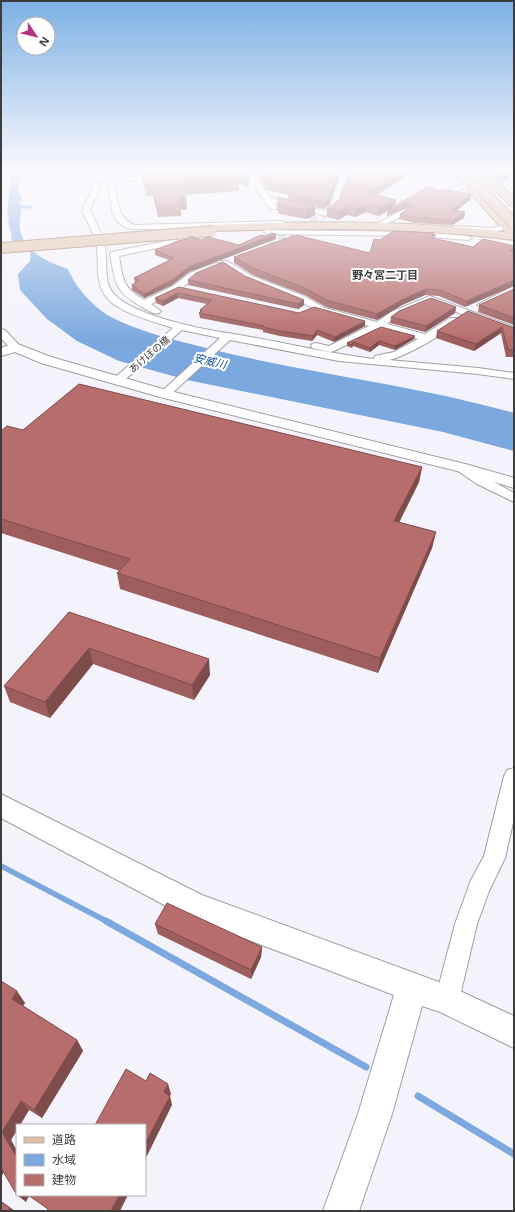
<svg xmlns="http://www.w3.org/2000/svg" width="515" height="1212" font-family="'Open Sans','Noto Sans JP',sans-serif">
<rect width="100%" height="100%" fill="#f4f2fb"/>
<path fill="#7ba9df" d="M12,171H25L21,176L27,177L19,180C20,187 18,195 23,200L19,202L20,205L32,206V208L21,209C21,215 19,222 20,228C22,251 49,263 68,269C75,287 94,308 111,317C139,332 176,340 206,348C308,374 413,384 514,413V451L443,432L187,380L119,361L77,341L47,319L20,290L18,274L30,261L31,253L22,248L11,239L12,236L9,227V223L7,222L9,218L7,214Z"/>
<g fill="none" stroke-linecap="round" stroke-linejoin="round">
<polyline stroke="#7ba9df" stroke-width="5.5" points="1,866 108,922"/>
<g stroke="#7ba9df" stroke-width="7">
<polyline points="106,921 366,1067"/>
<polyline points="418,1096 514,1154"/>
</g>
<polyline stroke="#cfced5" stroke-width="8" stroke-dasharray="8 4" stroke-linecap="butt" points="268,245 325,214"/>
<defs>
<g id="minor">
<path d="M107,171H113L114,178L164,175L167,177L164,179L115,182C118,199 116,218 135,225L282,221L286,223L282,225L163,229H131L123,226L117,221L112,212Z"/>
<polygon points="242,171 276,171 273,173 254,174 270,198 324,211 330,206 343,171 349,171 337,207 325,216 274,203 277,207 276,209 270,209 247,175 225,176 222,174 225,172"/>
<path d="M100,182L104,184L99,187C98,196 92,202 90,211C96,223 103,234 105,247C108,262 103,282 114,294C132,315 200,329 228,333C277,341 325,353 374,359L375,356L394,352L418,339L380,329L334,351L330,352L312,348L311,346L312,344L316,343L329,346L369,326L319,312L298,300L246,280L220,263L221,261H227L252,276L304,296L325,308L377,322L391,312L430,296L514,327V334L430,302L397,316L387,324L425,334L450,318H458L459,320C450,332 404,357 389,360L478,368L514,373V379L478,374L339,361L230,340L169,396H161L159,394L161,392L220,338L182,330L121,383H113L111,381L113,379L173,328C155,322 119,313 107,298C95,283 99,265 97,248C95,235 88,223 82,211C85,202 91,196 92,186Z"/>
<polygon points="468,183 471,183 471,187 439,195 435,193"/>
<polygon points="514,206 514,210 497,211 492,213 488,211 495,207"/>
<polygon points="403,210 406,210 410,212 383,226 377,226 376,224"/>
<polygon points="505,225 509,227 508,229 492,232 454,230 450,228 454,226 492,228"/>
<polygon points="265,230 418,232 468,236 472,238 468,240 418,236 268,234 264,232"/>
<path d="M188,233H194L195,235L187,242L119,256C123,279 122,287 144,300L173,286L190,273L216,263L219,264L220,266L219,268L196,277L179,290L151,304L161,311L159,313C153,315 148,310 142,307C115,292 115,283 110,254L111,252L181,238Z"/>
<polygon points="514,286 514,293 485,307 482,308 477,305"/>
<polygon points="1,329 5,330 19,345 20,347 19,349 11,349 1,338"/>
<polygon points="463,464 468,465 487,478 514,493 514,502 477,484 458,471 456,468 458,465"/>
<polygon points="514,768 514,818 505,858 489,891 477,924 459,1000 456,1009 447,1012 438,1009 435,1000 455,924 471,880 484,856 504,776 507,770"/>
</g>
<g id="tertiary">
<polygon points="100,175 111,175 115,178 111,181 97,180 96,178"/>
<polygon points="15,343 51,357 170,391 469,465 514,478 514,488 457,471 160,397 41,363 15,352 1,356 1,348"/>
<polygon points="1,794 202,895 447,985 514,1016 514,1048 440,1012 422,1006 392,1114 359,1211 323,1211 358,1114 394,995 185,916 1,818"/>
</g>
<g id="primary">
<path d="M451,171H461L514,229V240C413,227 313,228 212,231L206,228L212,225C310,221 407,220 505,232Z"/>
<polygon points="476,171 486,171 514,197 514,206 510,205"/>
</g>
</defs>
<use href="#minor" stroke="#a09ea6" stroke-width="2"/>
<use href="#tertiary" stroke="#a09ea6" stroke-width="2"/>
<use href="#primary" stroke="#9a7558" stroke-width="2"/>
<use href="#minor" fill="#fff" fill-rule="evenodd"/>
<use href="#tertiary" fill="#fff" fill-rule="evenodd"/>
<use href="#primary" fill="#e0bea3" fill-rule="evenodd"/>
<defs>
<g id="primary-bridge">
<polyline points="474,181 514,224"/>
<polyline points="1,248 212,231"/>
</g>
</defs>
<use href="#primary-bridge" stroke="#9a7558" stroke-width="12" stroke-linecap="butt"/>
<use href="#primary-bridge" stroke="#e0bea3" stroke-width="10"/>
</g>
<g fill="#9d5e5d">
<polygon points="121,171 246,171 249,176 249,187 239,184 239,191 185,195 186,197 187,209 181,210 181,216 158,217 153,196 146,196 143,182 142,175 122,176"/>
<polygon points="265,171 341,171 329,205 324,209 315,207 315,215 306,219 280,214 277,210 278,197 288,199 288,195 267,190 260,181 260,173"/>
<polygon points="493,171 514,171 514,172 504,182 499,181 493,175"/>
<polygon points="407,176 376,195 396,200 395,206 439,191 471,194 470,200 456,211 465,212 464,218 452,225 414,223 399,219 400,214 407,210 406,208 387,216 388,211 378,216 366,212 355,217 347,215 338,220 327,217 327,209 339,200"/>
<polygon points="434,233 434,235 435,239 473,247 483,239 465,307 439,296 425,295 402,305 377,320 326,307 305,295 253,275 234,263 234,257 370,253 380,240"/>
<polygon points="276,234 276,239 189,272 172,285 144,298 132,290 132,285 135,283 134,278 169,260 155,255 155,250 201,240 239,245 266,236"/>
<polygon points="245,276 304,300 304,305 298,309 188,285 188,280"/>
<polygon points="179,287 299,313 365,326 334,342 317,335 312,341 280,336 263,332 263,330 200,318 199,313 200,312 200,310 207,304 178,298 163,306 156,303 155,298"/>
<polygon points="514,289 514,325 478,312 479,305"/>
<polygon points="456,307 455,313 425,332 390,323 391,317"/>
<polygon points="468,311 514,328 514,357 506,357 501,333 474,351 436,338 437,331"/>
<polygon points="414,339 395,350 379,345 370,352 353,346 352,348 347,346 347,343"/>
<polygon points="23,430 422,467 419,482 399,522 436,532 432,548 378,673 120,589 117,573 120,571 1,533 1,431"/>
<polygon points="69,612 210,675 194,700 93,664 50,718 10,702 4,686"/>
<polygon points="155,924 262,947 261,957 251,979 158,934"/>
<polygon points="1,981 25,1003 23,1006 77,1040 83,1051 42,1118 29,1110 20,1125 17,1125 17,1130 11,1140 17,1151 17,1195 4,1173"/>
</g>
<g fill="#7f4c4c">
<polygon points="339,171 341,171 329,205 324,209 324,202"/>
<polygon points="404,171 407,171 407,176 367,201 368,193"/>
<polygon points="511,171 514,171 514,172 504,182 505,176"/>
<polygon points="471,194 470,200 451,215 452,210"/>
<polygon points="186,197 187,209 181,210 180,204 179,199"/>
<polygon points="396,200 395,208 407,203 406,208 387,216 388,211 378,216 378,208"/>
<polygon points="367,205 366,212 355,217 355,209"/>
<polygon points="315,206 315,215 306,219 306,210"/>
<polygon points="348,207 347,215 338,220 338,212"/>
<polygon points="465,212 464,218 452,225 453,220"/>
<polygon points="276,234 276,239 189,272 172,285 144,298 144,294 189,267"/>
<polygon points="514,247 514,252 510,251"/>
<polygon points="514,280 514,286 465,307 466,301"/>
<polygon points="426,289 425,295 402,305 377,320 377,314 403,299"/>
<polygon points="177,293 178,298 163,306 163,301"/>
<polygon points="304,300 304,305 298,309 298,304"/>
<polygon points="456,307 455,313 425,332 426,326"/>
<polygon points="365,321 365,326 334,342 335,337"/>
<polygon points="502,327 501,333 474,351 476,344"/>
<polygon points="317,330 317,335 312,341 313,336"/>
<polygon points="415,336 414,339 395,350 395,346"/>
<polygon points="379,341 379,345 370,352 370,348"/>
<polygon points="422,467 419,482 392,537 394,521"/>
<polygon points="436,532 432,548 378,673 380,658"/>
<polygon points="89,648 93,664 50,718 45,702"/>
<polygon points="209,659 210,675 194,700 192,685"/>
<polygon points="262,947 261,957 251,979 251,970"/>
<polygon points="17,991 25,1003 20,1010 12,999"/>
<polygon points="77,1040 83,1051 42,1118 34,1110"/>
<polygon points="168,1084 171,1094 170,1096 172,1105 145,1160 145,1144 164,1092"/>
<polygon points="21,1101 29,1110 20,1125 17,1125 17,1130 11,1140 17,1151 17,1158 2,1132"/>
<polygon points="1,1165 6,1169 1,1177"/>
<polygon points="17,1195 28,1195 29,1196 26,1202"/>
<polygon points="119,1195 128,1195 120,1211 111,1211"/>
<polygon points="1,1201 15,1211 8,1211"/>
</g>
<g fill="#b66d6c" stroke="#7f4c4c">
<polygon points="142,171 246,171 249,176 235,173 239,180 181,184 186,197 179,199 180,204 157,206 152,185 145,185"/>
<polygon points="265,171 339,171 329,197 324,202 288,193 297,189 267,183 260,173"/>
<polygon points="349,171 404,171 368,193 396,200 378,208 367,205 355,209 348,207 338,212 327,209 339,200"/>
<polygon points="495,171 511,171 505,176 500,176"/>
<polygon points="428,187 434,188 439,191 446,190 471,194 452,210 465,212 453,220 414,217 400,214 412,207 407,203 388,210"/>
<polygon points="278,197 315,206 306,210 280,205 278,201"/>
<polygon points="393,231 434,233 432,235 436,235 432,238 473,247 483,239 514,246 514,247 510,251 514,251 514,280 466,301 440,290 426,289 403,299 377,314 326,300 305,288 253,268 234,257 296,235 370,253 374,239 380,240"/>
<polygon points="271,233 276,234 189,267 172,280 144,294 132,285 139,280 134,278 174,258 155,250 178,241 187,239 190,236 201,240 208,237 239,245 261,235 266,236"/>
<polygon points="223,262 245,276 304,300 298,304 188,280 196,273"/>
<polygon points="179,287 299,313 314,307 365,321 335,337 317,330 313,336 280,331 263,327 264,326 199,313 202,310 200,310 212,300 177,293 163,301 155,298"/>
<polygon points="514,289 514,318 479,305"/>
<polygon points="431,298 456,307 426,326 391,317 399,311"/>
<polygon points="468,311 514,328 514,350 508,350 502,327 476,344 437,331"/>
<polygon points="381,327 415,336 395,346 379,341 370,348 353,342 352,345 347,343"/>
<polygon points="79,384 422,467 394,521 436,532 380,658 117,573 130,559 1,519 1,431 7,426 23,430"/>
<polygon points="69,612 209,659 192,685 89,648 45,702 4,686"/>
<polygon points="167,903 262,947 251,970 155,924"/>
<polygon points="1,981 17,991 12,999 77,1040 34,1110 21,1101 2,1132 17,1158 17,1195 1,1168"/>
<polygon points="126,1069 146,1081 150,1073 168,1084 164,1092 170,1096 145,1144 145,1125 95,1125"/>
<polygon points="28,1195 119,1195 111,1211 47,1211 48,1209"/>
<polygon points="1,1202 10,1208 8,1211 1,1211"/>
</g>
<linearGradient id="sky" x2="0" y2="1"><stop stop-color="#7cb0e4"/><stop offset="0.5" stop-color="#faf9fd"/><stop offset="1" stop-color="#faf9fd" stop-opacity="0"/></linearGradient>
<rect width="515" height="341" fill="url(#sky)"/>
<g text-anchor="middle" stroke-width="4" stroke-linejoin="round" paint-order="stroke">
<g font-size="10" fill="#3d3c3f" stroke="#fff">
<text transform="translate(149 354) rotate(-41)" y="4">あけぼの橋</text>
</g>
<g font-size="11" font-weight="bold" fill="#3d3c3f" stroke="#fff">
<text x="385" y="279">野々宮二丁目</text>
</g>
<g font-size="11" font-style="italic" fill="#0f5293" stroke="#fff">
<text transform="translate(210 361) rotate(13)" y="4">安威川</text>
</g>
</g>
<rect width="515" height="1212" fill="none" stroke="#3d3c3f" stroke-width="4"/>
<rect x="16" y="1124" width="130" height="72" fill="#ffffff" stroke="#b1b1b2"/>
<rect x="24" y="1137" width="20" height="6" fill="#e0bea3" stroke="#b1b1b2"/>
<text x="52" y="1144" font-size="12" fill="#3d3c3f">道路</text>
<rect x="24" y="1154" width="20" height="12" fill="#7ba9df" stroke="#b1b1b2"/>
<text x="52" y="1164" font-size="12" fill="#3d3c3f">水域</text>
<rect x="24" y="1174" width="20" height="12" fill="#b66d6c" stroke="#b1b1b2"/>
<text x="52" y="1184" font-size="12" fill="#3d3c3f">建物</text>
<g transform="translate(36 36) rotate(125)"><circle r="19" fill="#ffffff" stroke="#b1b1b2"/>
<path d="M0-3L7 15L0 10L-7 15Z" fill="#b43480"/>
<text y="-6" font-size="11" font-weight="bold" text-anchor="middle" fill="#3d3c3f">N</text>
</g>
</svg>
